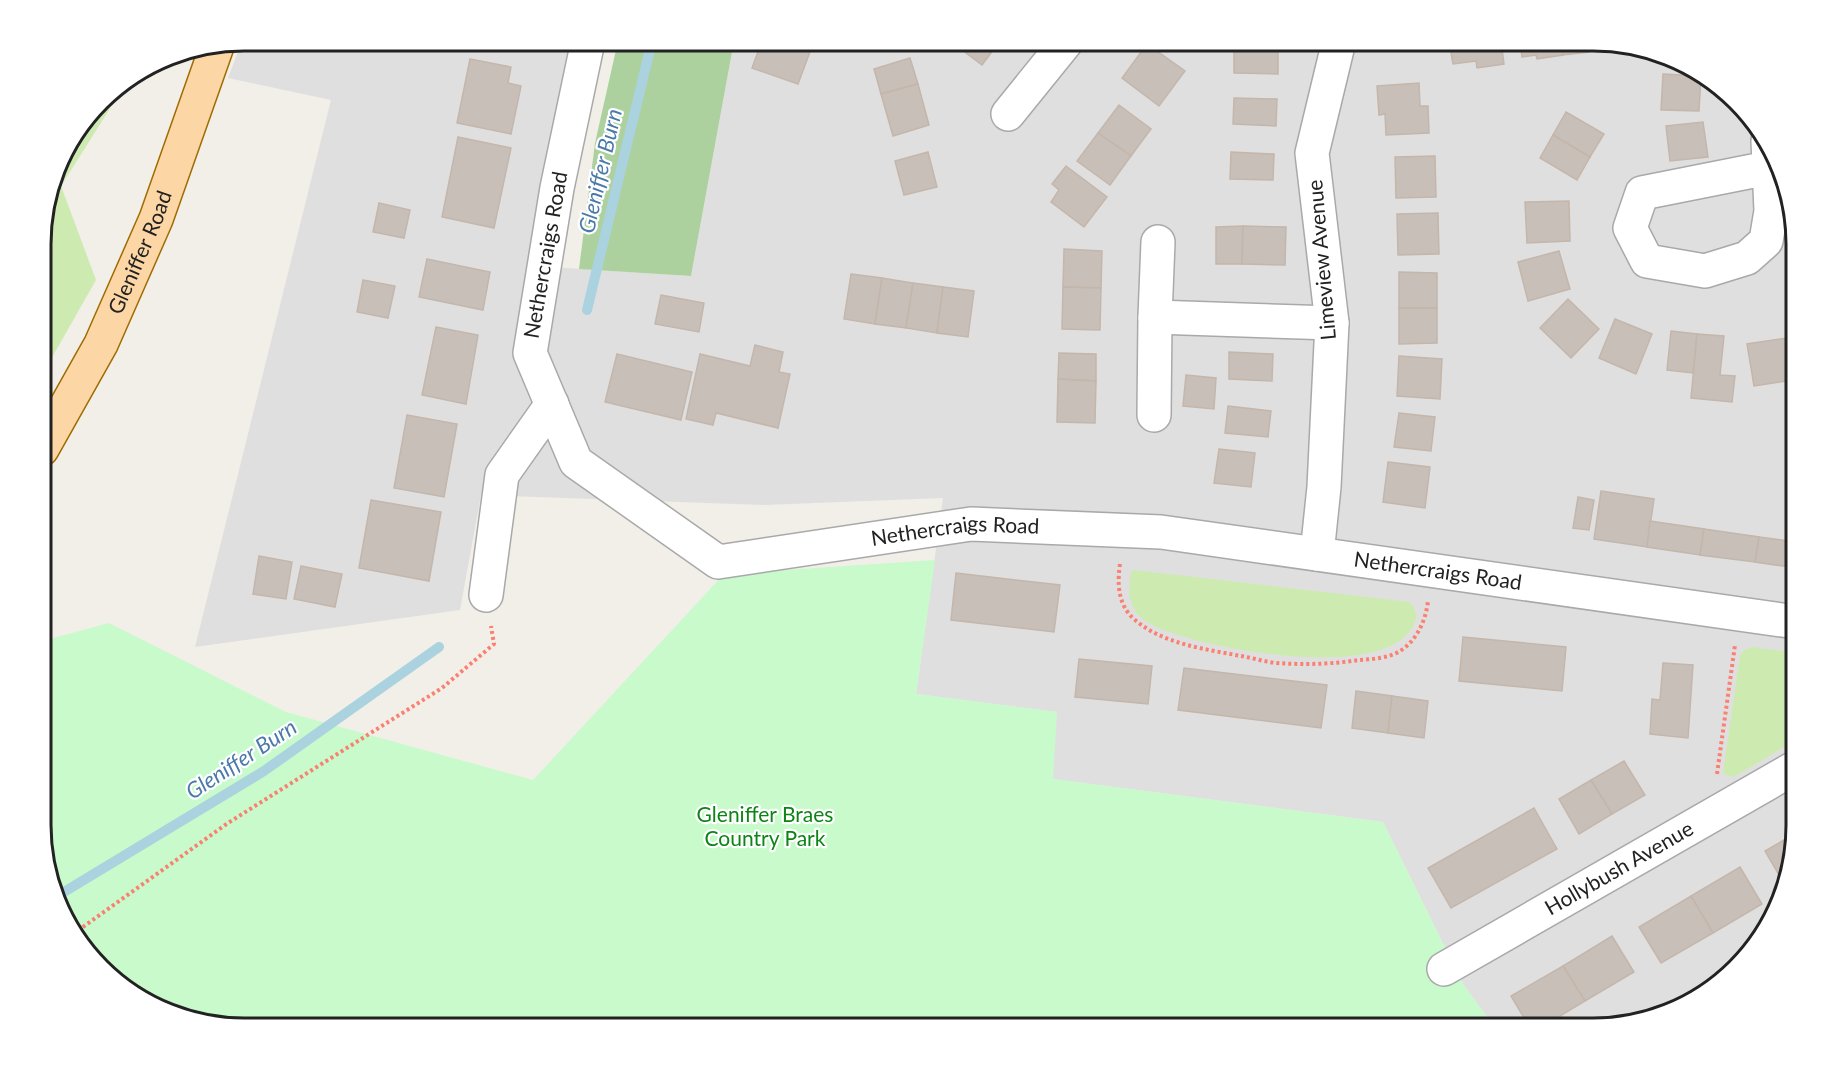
<svg xmlns="http://www.w3.org/2000/svg" width="1837" height="1069" font-family="Lato,sans-serif">
<rect width="100%" height="100%" fill="#f2efe9"/>
<polygon fill="#e0dfdf" points="242,41 578,41 534,266 691,276 734,41 1593,41 1695,68 1769,142 1796,231 1796,838 1769,927 1695,1001 1606,1028 1495,1028 1463,984 1383,822 1052,779 1056,712 916,694 943,498 765,505 481,495 460,610 195,647 331,100 228,78"/>
<g fill="#cdebb0">
<polygon points="128,80 61,186 96,280 42,375 42,218 62,154 110,91"/>
<path d="M1134,570L1410,602C1418,613 1418,620 1410,631C1375,677 1234,652 1185,637C1170,632 1142,625 1134,609C1128,598 1129,585 1131,573Z"/>
<polygon points="1752,647 1796,653 1796,740 1734,777 1726,775 1723,773 1740,655 1743,651"/>
</g>
<polygon fill="#add19e" points="618,41 734,41 691,276 579,269 595,143"/>
<polygon fill="#c8facc" points="935,560 916,694 1057,712 1053,779 1383,822 1463,984 1495,1028 244,1028 142,1001 75,938 42,851 42,641 109,623 286,712 533,780 724,574"/>
<g fill="none" stroke-linecap="round" stroke-linejoin="round">
<g stroke="#aad3df" stroke-width="10">
<polyline points="587,310 652,41"/>
<polyline points="59,895 264,771 439,647"/>
</g>
</g>
<g fill="#c7bfb8" stroke="#c4b6ab" stroke-width="1.5">
<polygon points="762,41 814,41 798,84 752,68"/>
<polygon points="957,41 1000,41 982,65 954,44"/>
<polygon points="1234,41 1272,41 1272,44 1278,45 1278,74 1234,73"/>
<polygon points="1449,41 1501,41 1504,64 1477,68 1476,61 1453,64"/>
<polygon points="1520,41 1561,41 1563,55 1537,59 1536,55 1522,57"/>
<polygon points="1561,41 1588,41 1589,52 1563,55"/>
<polygon points="1147,44 1185,71 1159,106 1122,78"/>
<polygon points="910,58 918,84 881,94 874,69"/>
<polygon points="470,59 511,67 508,83 521,86 511,134 457,123"/>
<polygon points="1663,74 1701,76 1699,111 1661,110"/>
<polygon points="1419,83 1420,106 1428,106 1429,133 1386,135 1385,114 1379,115 1377,86"/>
<polygon points="918,84 929,125 893,136 881,94"/>
<polygon points="1234,98 1277,99 1276,126 1233,124"/>
<polygon points="1119,105 1151,129 1131,156 1098,133"/>
<polygon points="1566,112 1604,134 1590,157 1553,135"/>
<polygon points="1703,122 1708,157 1670,161 1666,126"/>
<polygon points="1098,133 1131,156 1110,185 1077,161"/>
<polygon points="1553,135 1590,157 1577,180 1540,158"/>
<polygon points="458,137 511,148 494,228 442,217"/>
<polygon points="928,152 937,187 904,195 895,161"/>
<polygon points="1231,152 1274,154 1273,180 1230,179"/>
<polygon points="1435,156 1436,197 1396,198 1395,157"/>
<polygon points="1066,166 1107,197 1084,227 1051,202 1059,190 1052,184"/>
<polygon points="1569,201 1570,241 1527,243 1525,202"/>
<polygon points="379,203 410,210 404,238 373,232"/>
<polygon points="1438,213 1439,254 1398,255 1397,214"/>
<polygon points="1243,226 1242,264 1216,264 1216,227"/>
<polygon points="1243,226 1286,227 1285,265 1242,264"/>
<polygon points="1064,249 1102,251 1101,288 1063,287"/>
<polygon points="1559,251 1570,289 1528,301 1518,262"/>
<polygon points="427,259 490,272 483,310 419,297"/>
<polygon points="1399,272 1437,273 1437,308 1399,308"/>
<polygon points="851,274 882,278 875,324 844,319"/>
<polygon points="882,278 913,283 906,328 875,324"/>
<polygon points="363,280 395,286 388,318 357,312"/>
<polygon points="913,283 943,287 937,333 906,328"/>
<polygon points="943,287 974,291 968,337 937,333"/>
<polygon points="1063,287 1101,288 1100,330 1062,329"/>
<polygon points="661,295 704,303 699,332 655,324"/>
<polygon points="1568,299 1599,329 1571,358 1540,328"/>
<polygon points="1399,308 1437,308 1437,343 1399,344"/>
<polygon points="1615,319 1652,334 1636,374 1599,358"/>
<polygon points="436,327 478,335 466,404 422,395"/>
<polygon points="1671,331 1697,334 1693,373 1667,370"/>
<polygon points="1697,334 1724,336 1720,375 1735,376 1732,402 1691,398"/>
<polygon points="1787,338 1793,380 1754,386 1747,344"/>
<polygon points="755,345 783,352 779,372 790,374 778,428 716,413 713,425 686,419 700,354 750,366"/>
<polygon points="1229,352 1273,354 1272,381 1229,379"/>
<polygon points="1059,353 1096,354 1096,381 1058,379"/>
<polygon points="617,354 692,372 681,420 605,402"/>
<polygon points="1399,356 1442,359 1440,399 1397,396"/>
<polygon points="1186,375 1216,378 1214,409 1183,406"/>
<polygon points="1058,379 1096,381 1095,423 1057,422"/>
<polygon points="1228,406 1271,411 1268,437 1225,433"/>
<polygon points="1399,413 1435,417 1431,451 1394,447"/>
<polygon points="407,415 457,424 444,497 394,488"/>
<polygon points="1219,449 1255,453 1251,487 1214,483"/>
<polygon points="1388,462 1430,467 1425,508 1383,502"/>
<polygon points="1601,491 1654,499 1647,547 1594,539"/>
<polygon points="1578,497 1594,500 1589,530 1573,528"/>
<polygon points="371,500 441,512 429,581 359,568"/>
<polygon points="1650,521 1704,529 1700,555 1647,547"/>
<polygon points="1704,529 1759,537 1755,562 1700,555"/>
<polygon points="1759,537 1796,542 1796,568 1755,562"/>
<polygon points="259,556 292,562 286,599 253,594"/>
<polygon points="301,566 342,574 335,607 294,599"/>
<polygon points="956,573 1060,585 1054,632 951,620"/>
<polygon points="1463,637 1566,647 1562,691 1459,681"/>
<polygon points="1079,659 1152,666 1148,704 1075,697"/>
<polygon points="1663,663 1693,665 1688,738 1650,734 1652,699 1660,700"/>
<polygon points="1184,668 1327,685 1321,728 1178,710"/>
<polygon points="1356,691 1392,696 1388,733 1352,728"/>
<polygon points="1392,696 1428,701 1424,738 1388,733"/>
<polygon points="1624,761 1645,795 1612,814 1591,780"/>
<polygon points="1591,780 1612,814 1579,834 1559,799"/>
<polygon points="1534,808 1557,849 1451,908 1428,868"/>
<polygon points="1796,833 1796,838 1783,882 1765,851"/>
<polygon points="1740,867 1762,904 1713,933 1691,896"/>
<polygon points="1691,896 1713,933 1661,963 1639,927"/>
<polygon points="1612,936 1634,972 1585,1001 1563,966"/>
<polygon points="1563,966 1585,1001 1540,1028 1530,1028 1511,996"/>
</g>
<g fill="none" stroke-linecap="round" stroke-linejoin="round">
<defs>
<g id="minor">
<path id="s1" d="M588,41L557,188L530,353L576,462L718,562L971,524L1161,532L1796,622"/>
<polyline points="1008,114 1067,41"/>
<polyline points="1768,141 1771,211 1766,241 1747,258 1705,271 1647,261 1630,228 1642,193 1768,168"/>
<polyline points="1155,317 1332,323"/>
<polyline points="1154,415 1155,317 1158,242"/>
<polyline points="1317,554 1324,487 1332,323 1312,153 1339,41"/>
<polyline points="486,595 502,475 552,404"/>
<path id="s2" d="M1444,969L1796,767"/>
</g>
<g id="major">
<path id="s3" d="M42,449L101,344L156,219L217,46"/>
</g>
</defs>
<use href="#minor" stroke="#a9a9a9" stroke-width="36"/>
<use href="#major" stroke="#a06b00" stroke-width="36"/>
<g stroke="#fa8072" stroke-width="4" stroke-dasharray="3 3" stroke-linecap="butt">
<path d="M1120,564C1117,584 1118,605 1134,619C1162,644 1205,649 1241,656C1253,658 1265,662 1277,663C1304,665 1333,664 1359,660C1374,659 1391,658 1403,649C1418,638 1426,619 1428,601"/>
<polyline points="1717,774 1735,645"/>
<polyline points="73,934 228,823 442,688 494,644 491,626"/>
</g>
<use href="#minor" stroke="#fff" stroke-width="33"/>
<use href="#major" stroke="#fcd6a4" stroke-width="33"/>
</g>
<g text-anchor="middle" stroke-width="4.5" stroke-linejoin="round" paint-order="stroke">
<g font-size="21" fill="#222" stroke="#fff">
<text dy="7" stroke="none"><textPath href="#s3" startOffset="220">Gleniffer Road</textPath></text>
<text transform="translate(546 255) rotate(-80)" y="7">Nethercraigs Road</text>
<text transform="translate(1322 260) rotate(-95)" y="7">Limeview Avenue</text>
<text dy="7" stroke="none"><textPath href="#s1" startOffset="849">Nethercraigs Road</textPath></text>
<text dy="7" stroke="none"><textPath href="#s1" startOffset="1335">Nethercraigs Road</textPath></text>
<text dy="7" stroke="none"><textPath href="#s2" startOffset="202">Hollybush Avenue</textPath></text>
</g>
<g font-size="21" fill="#0c8416" stroke="#fff">
<text x="765" y="822">Gleniffer Braes<tspan x="765" dy="24">Country Park</tspan></text>
</g>
<g font-size="22" font-style="italic" fill="#4a7aab" stroke="#fff">
<text transform="translate(600 171) rotate(-77)" y="8">Gleniffer Burn</text>
<text transform="translate(241 759) rotate(-33)" y="8">Gleniffer Burn</text>
</g>
</g>
<path d="M0 0H1837V1069H0ZM244 51H1593A193 193 0 0 1 1786 244V825A193 193 0 0 1 1593 1018H244A193 193 0 0 1 51 825V244A193 193 0 0 1 244 51Z" fill="#fff" fill-rule="evenodd"/>
<path fill="none" stroke="#222" stroke-width="3" d="M244 51H1593A193 193 0 0 1 1786 244V825A193 193 0 0 1 1593 1018H244A193 193 0 0 1 51 825V244A193 193 0 0 1 244 51Z"/>
</svg>
